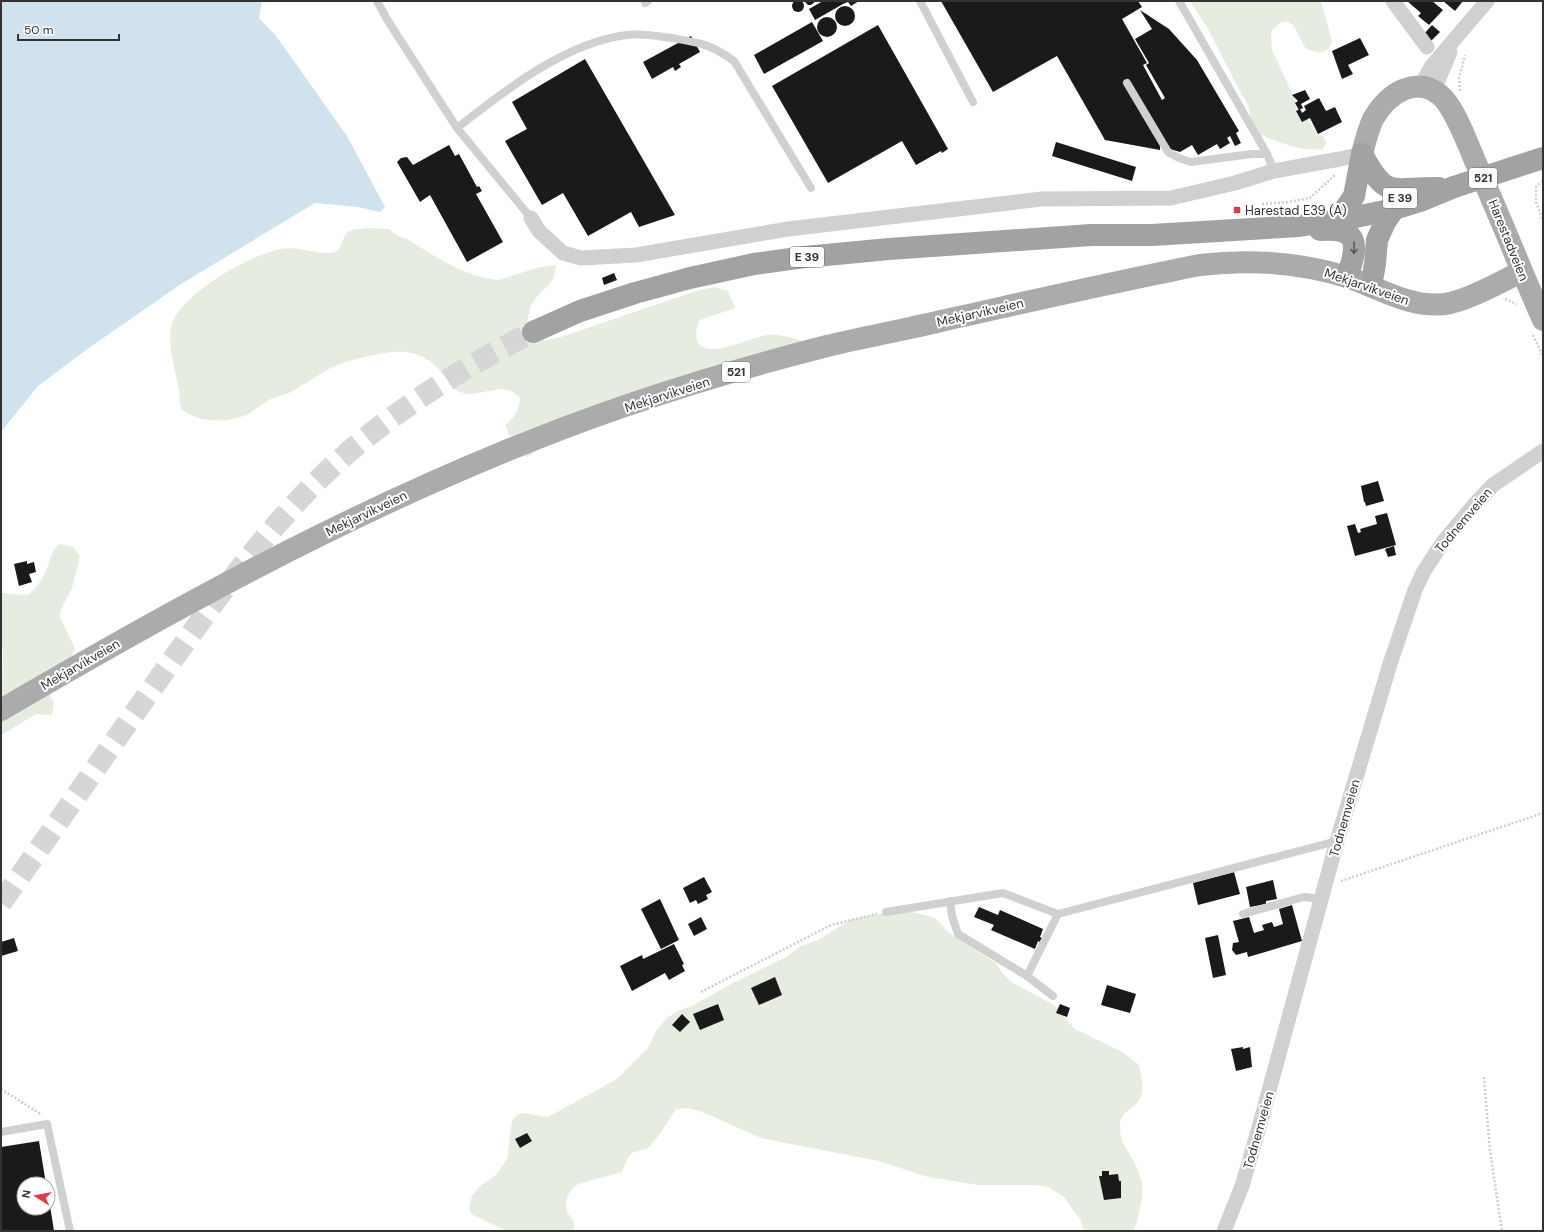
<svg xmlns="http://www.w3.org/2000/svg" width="1544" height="1232" font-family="'DM Sans',sans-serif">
<rect width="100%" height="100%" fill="#fff"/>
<g fill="#e6ecdf">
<path d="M1190,1H1321L1332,41C1329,55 1317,53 1306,49L1294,26L1289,22H1282L1272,30L1271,36L1272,50L1298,106L1317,133L1323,136L1326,143L1323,149C1299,153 1275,139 1252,132C1251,118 1251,106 1242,95L1208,29Z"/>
<path d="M369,228L389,229C395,236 403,237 410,241C438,258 465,277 498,280L540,267L556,265C554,288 542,287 532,304C528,311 528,321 527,329L533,338L546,340L558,338L696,291L715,287L728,291L735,308L700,320C697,326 695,333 697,340C703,362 752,337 767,335C779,334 792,338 803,341L805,348L777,367L593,427L540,449L527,457C512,446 513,441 505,425C515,416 519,412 520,398C503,378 480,400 460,392C454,390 451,385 447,380C436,364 426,355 407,352C386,350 352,359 333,367C318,374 306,384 291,392C285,395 278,396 271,399C263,403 256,409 248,414C229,423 199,423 182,410C179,403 180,396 179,389C175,369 164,336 175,317C192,289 249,255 281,249C297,246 315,254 332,253L339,250C348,228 345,231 369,228Z"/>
<path d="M60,544L73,547L80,557L72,588L60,611V617L75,649L72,656L55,668L47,691L54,702L52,715L36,714L1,735L3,649L1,646V593L28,595C37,588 44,577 48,566C51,557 52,550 60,544Z"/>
<path d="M904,910L935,918L948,932L996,963L1003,974L1013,983L1054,1005L1075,1029L1122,1052L1138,1064C1142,1075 1146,1095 1136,1104C1125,1114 1119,1114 1120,1131C1121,1141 1124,1145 1129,1153C1140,1173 1146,1184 1140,1208C1138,1215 1138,1224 1133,1231H1084L1081,1221L1064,1197L1048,1187L1036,1185H978L928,1177L879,1161L761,1138L700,1111L688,1108L676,1109L659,1135L647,1149C627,1152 630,1154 622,1172L581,1183C571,1186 565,1198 566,1208C568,1219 577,1217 573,1231H507L471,1214L469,1208L472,1196L480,1186L496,1175L507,1159L512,1121L517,1115L523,1113L548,1117L617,1079L648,1048L656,1031L668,1017L680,1010L692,1006L733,983L786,957L801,946L818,940L852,919Z"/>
</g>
<polygon fill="#cfe2ee" points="1,1 262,1 259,18 276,36 347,136 385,207 380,212 358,207 315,203 181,284 86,350 38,386 1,432"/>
<g fill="#1a1a1a">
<circle cx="798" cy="6" r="6"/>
<polygon points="804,1 816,1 811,5 808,5"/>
<polygon points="823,1 859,1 851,6 848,2 843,4 815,20 809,9"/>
<polygon points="941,1 1138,1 1142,7 1122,19 1147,63 1143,65 1162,100 1165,98 1146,65 1149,63 1135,39 1152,29 1140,10 1169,29 1197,60 1239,131 1236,133 1241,143 1235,146 1230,136 1227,138 1230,143 1220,149 1217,144 1198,155 1192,145 1180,152 1160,146 1160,150 1105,140 1057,56 993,92"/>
<polygon points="1407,1 1432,1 1443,10 1429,25 1418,16 1421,13"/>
<polygon points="1443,1 1463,1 1455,11"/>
<circle cx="845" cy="16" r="10"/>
<circle cx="827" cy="27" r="10"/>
<polygon points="812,22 823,41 764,74 754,55"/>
<polygon points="878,25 948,149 942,153 941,151 916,165 902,141 828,183 772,86"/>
<polygon points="1432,25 1440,32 1430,42 1423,35"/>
<polygon points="691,36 700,52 679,64 681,67 675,71 673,67 652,79 643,62"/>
<polygon points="1360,38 1369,55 1348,65 1353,74 1342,79 1332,51"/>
<polygon points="585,59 675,215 639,227 631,212 588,236 563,193 542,205 505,141 527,129 512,102"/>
<polygon points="1305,90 1310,99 1301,104 1303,108 1299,110 1295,103 1298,101 1292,95"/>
<polygon points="1319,98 1326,111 1335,107 1342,122 1318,134 1310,118 1302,122 1296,111 1300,109 1302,113 1306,110 1304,106"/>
<polygon points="1056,142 1136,167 1132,181 1052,156"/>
<polygon points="449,145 455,156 459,154 477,187 479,186 482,191 476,194 503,242 467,262 430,195 420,202 397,162 401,158 407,157 413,165"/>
<polygon points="614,273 617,280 604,285 602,278"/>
<polygon points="1378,481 1384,501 1366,506 1365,502 1364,502 1361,486"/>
<polygon points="1387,513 1396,545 1355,556 1347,526 1355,524 1358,533 1361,532 1360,529 1377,524 1375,516"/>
<polygon points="1394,546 1396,555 1388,557 1385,549"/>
<polygon points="27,561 27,564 34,562 36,572 29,574 32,582 19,586 14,564"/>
<polygon points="1234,872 1240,894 1198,905 1193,883"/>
<polygon points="704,877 712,892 706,895 708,899 698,904 696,900 690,903 683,888"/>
<polygon points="1273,880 1277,899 1266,901 1266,904 1250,907 1246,887"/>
<polygon points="660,899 679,940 661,949 641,909"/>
<polygon points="1292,905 1302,941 1248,957 1247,952 1236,955 1232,950 1233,943 1239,942 1233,921 1249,917 1254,933 1264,930 1262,925 1272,922 1274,927 1283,924 1279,909"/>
<polygon points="979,907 998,915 1000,910 1043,929 1040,937 1042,938 1040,942 1038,941 1035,949 991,930 994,925 974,917"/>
<polygon points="701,917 707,929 694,936 688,924"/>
<polygon points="1218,935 1226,975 1213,978 1205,938"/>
<polygon points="14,938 18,951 1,956 1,942"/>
<polygon points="674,944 684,964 682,965 685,971 669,980 665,973 632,991 620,966 642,955 643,959"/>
<polygon points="775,977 782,995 759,1005 751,988"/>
<polygon points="1107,985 1136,994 1130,1013 1101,1005"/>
<polygon points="718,1004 724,1020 700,1030 693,1014"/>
<polygon points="1060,1004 1070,1008 1067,1017 1056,1013"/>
<polygon points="682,1014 690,1022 680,1032 672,1025"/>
<polygon points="1243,1047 1243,1049 1250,1047 1252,1067 1236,1071 1231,1049"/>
<polygon points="527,1133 532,1141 520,1148 515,1139"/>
<polygon points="39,1141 46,1184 24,1184 24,1208 48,1208 49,1199 54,1231 1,1231 1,1147"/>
<polygon points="1102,1171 1109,1171 1109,1175 1118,1174 1119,1181 1121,1181 1121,1198 1104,1200 1099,1176 1102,1176"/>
</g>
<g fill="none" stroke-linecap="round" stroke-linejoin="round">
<path stroke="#d6d6d6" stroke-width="22" stroke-dasharray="22 11" stroke-linecap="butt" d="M1,903C55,827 107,751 161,676C209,608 257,542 315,483C379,420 454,372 533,332"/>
<g stroke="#cdcdcd" stroke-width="2.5" stroke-dasharray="2 2" stroke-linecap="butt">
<polyline points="1460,91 1459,78 1465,55"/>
<polyline points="1543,181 1536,187 1536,202 1543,221"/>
<polyline points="1262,204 1288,202 1310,198 1336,174"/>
<polyline points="1505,299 1517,304"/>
<polyline points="1533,335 1543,356"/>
<polyline points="1341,881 1543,813"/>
<polyline points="701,992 831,925 877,914"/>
<polyline points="1484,1077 1490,1151 1502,1231"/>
<polyline points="1,1089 42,1115"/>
</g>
<g stroke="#d0d0d0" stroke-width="8">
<polyline points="377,1 388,21 457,128 531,218"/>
<polyline points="920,1 973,102"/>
<polyline points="1179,1 1267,154 1274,171"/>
<polyline points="645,3 648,1"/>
<polyline points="1127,83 1168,152 1179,158 1191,162 1252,154 1267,154"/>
<path d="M457,128C504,91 566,42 627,35C642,33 657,36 672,38C701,43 710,44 734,61L811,188"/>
<polyline points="950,901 952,916 958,934 1027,976 1053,996"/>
<polyline points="886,912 1003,893 1058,914 1337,841"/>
<polyline points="1243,914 1304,897 1313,898 1320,902"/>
<polyline points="1027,976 1058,914"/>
<polyline points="1,1132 47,1124 70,1231"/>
</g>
<g stroke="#d0d0d0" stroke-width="15">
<polyline points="1393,1 1427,47"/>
<polyline points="1421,86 1431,67 1487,1"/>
<polyline points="1434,90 1450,52"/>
<polyline points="531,218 539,231 563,253 581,258 636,255 788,229 1042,199 1171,198 1235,183 1274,171 1340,159 1362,154"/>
<polyline points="1224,1231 1242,1186 1258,1131 1337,841 1390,664 1415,590 1424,571 1443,542 1475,504 1493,485 1543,451"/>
</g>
<g stroke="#ababab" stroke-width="22">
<path d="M1362,154C1365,142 1368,130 1373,119C1388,93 1419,72 1444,99C1457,114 1467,142 1475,161C1499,214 1520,268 1543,320"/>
<path d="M1,710C163,615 328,524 501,453C606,409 717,374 827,346C865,337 903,330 941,321C1027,302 1113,282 1200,265C1250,259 1298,262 1347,277C1380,288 1409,308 1445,304C1467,301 1500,282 1521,272"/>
</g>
<g stroke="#a2a2a2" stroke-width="22">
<path d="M1362,154C1387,201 1392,187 1439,188"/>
<polyline points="1512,168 1543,158"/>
<polyline points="1345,209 1354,196 1362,154"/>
<path d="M1320,230C1361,227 1358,246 1347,277"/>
<polyline points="1371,286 1375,264 1377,240 1385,222 1394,209"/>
<polyline points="533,332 580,311 635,293 690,278 754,264 805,257 889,249 1091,235 1152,235 1299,226 1351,218 1394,209 1420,201 1454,187"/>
</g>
<polyline stroke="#a2a2a2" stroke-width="22" points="1454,187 1512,168"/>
</g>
<defs><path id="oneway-shaft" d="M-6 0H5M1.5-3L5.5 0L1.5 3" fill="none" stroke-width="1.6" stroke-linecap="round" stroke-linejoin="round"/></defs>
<use stroke="#5a5a5a" href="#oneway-shaft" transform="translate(1354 248) rotate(90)"/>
<rect fill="#e63946" stroke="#fff" stroke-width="1.5" x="1233" y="206" width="8" height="8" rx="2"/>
<g text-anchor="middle" stroke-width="4" stroke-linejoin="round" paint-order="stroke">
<g fill="#fff" stroke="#707070" stroke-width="1">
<rect x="1469" y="168" width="28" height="20" rx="3"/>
<rect x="1383" y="188" width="34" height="20" rx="3"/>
<rect x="790" y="247" width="34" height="20" rx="3"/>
<rect x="722" y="362" width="28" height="20" rx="3"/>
</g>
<g font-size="12" font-weight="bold" fill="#333">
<text x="1483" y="182">521</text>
<text x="1400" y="202">E 39</text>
<text x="807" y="261">E 39</text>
<text x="736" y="376">521</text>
</g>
<g font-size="13" fill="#333" stroke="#fff" text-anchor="start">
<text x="1245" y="215">Harestad E39 (A)</text>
</g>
<g font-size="13" fill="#333" stroke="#fff">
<text transform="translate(1509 240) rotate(68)" y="5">Harestadveien</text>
<text transform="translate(1367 286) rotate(19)" y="5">Mekjarvikveien</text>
<text transform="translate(980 312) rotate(-13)" y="5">Mekjarvikveien</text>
<text transform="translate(667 394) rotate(-18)" y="5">Mekjarvikveien</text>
<text transform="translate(366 513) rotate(-26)" y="5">Mekjarvikveien</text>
<text transform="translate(1463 520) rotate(-50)" y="5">Todnemveien</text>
<text transform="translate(80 664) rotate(-30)" y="5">Mekjarvikveien</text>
<text transform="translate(1344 818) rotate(-74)" y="5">Todnemveien</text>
<text transform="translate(1258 1130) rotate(-74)" y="5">Todnemveien</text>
</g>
</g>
<rect width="1544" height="1232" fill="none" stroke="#333333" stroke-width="4"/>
<g transform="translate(36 1196) rotate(281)"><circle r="19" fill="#ffffff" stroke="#adadad"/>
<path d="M0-3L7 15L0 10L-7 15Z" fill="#e63946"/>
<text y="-6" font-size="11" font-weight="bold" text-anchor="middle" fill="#333333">N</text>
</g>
<path d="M18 34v6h101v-6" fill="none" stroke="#333333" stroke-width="2"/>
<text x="24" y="34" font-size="12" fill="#333333" stroke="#ffffff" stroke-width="3" paint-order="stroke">50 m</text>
</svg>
